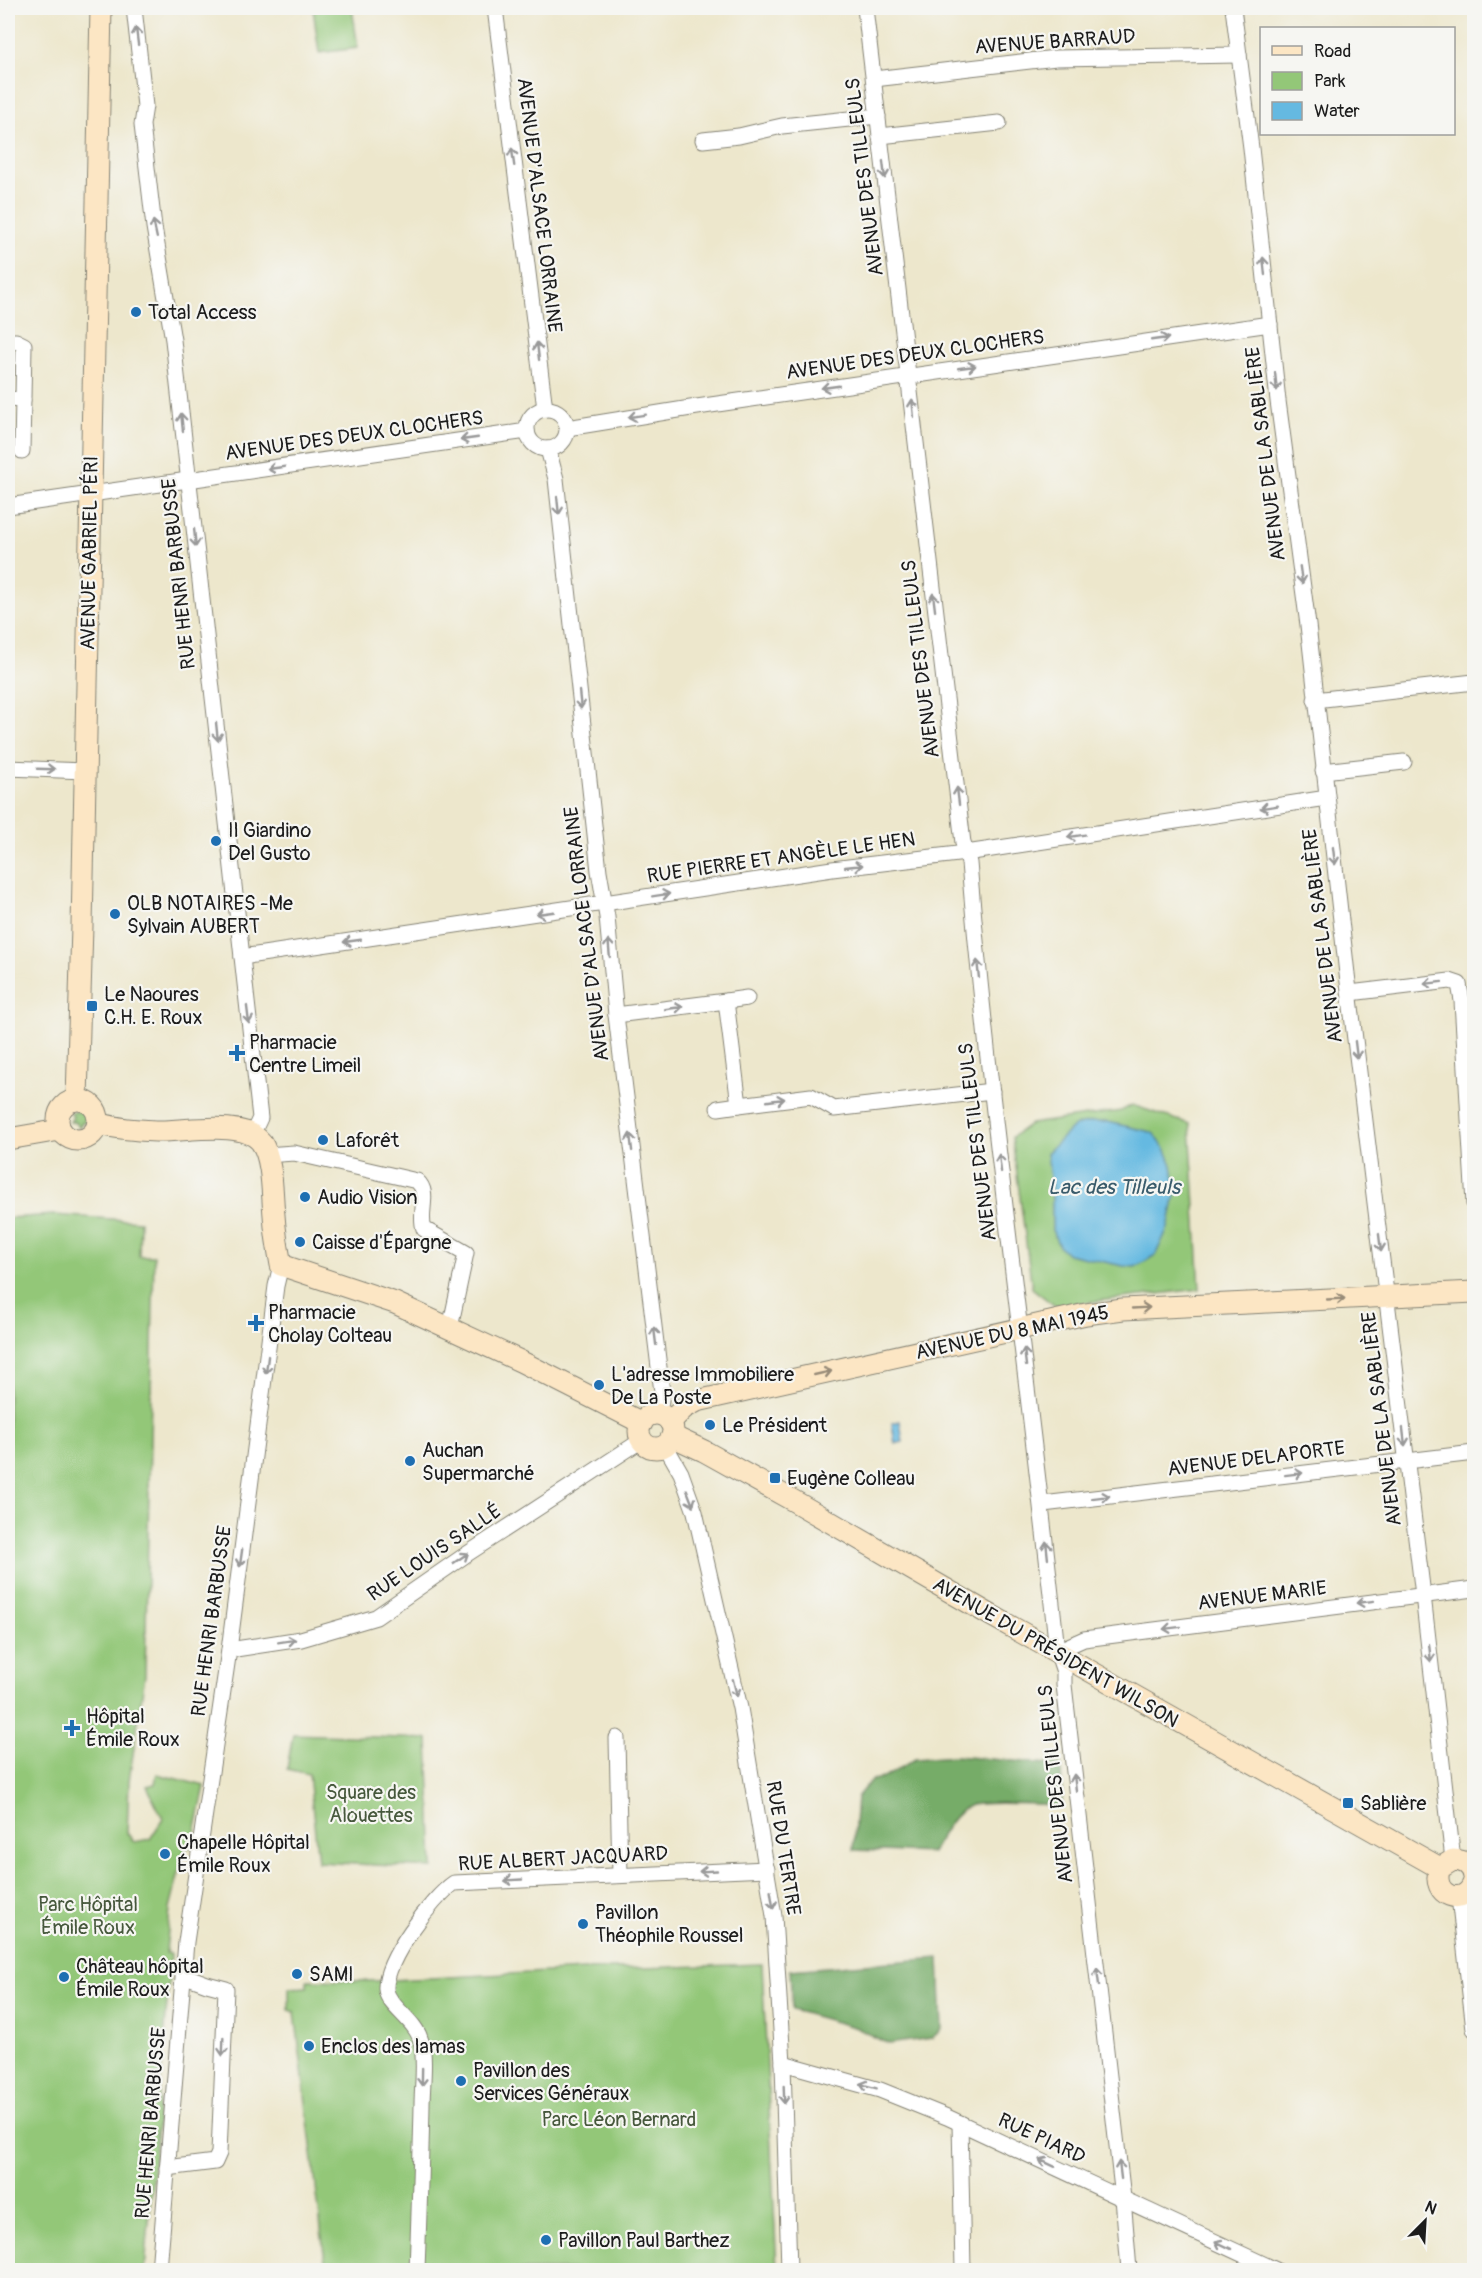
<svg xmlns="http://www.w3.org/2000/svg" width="1482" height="2278" font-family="Pangolin,sans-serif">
<rect width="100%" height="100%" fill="#f6f6f2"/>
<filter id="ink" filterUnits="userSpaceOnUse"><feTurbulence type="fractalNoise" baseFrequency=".0167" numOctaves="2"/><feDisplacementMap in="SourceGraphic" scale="12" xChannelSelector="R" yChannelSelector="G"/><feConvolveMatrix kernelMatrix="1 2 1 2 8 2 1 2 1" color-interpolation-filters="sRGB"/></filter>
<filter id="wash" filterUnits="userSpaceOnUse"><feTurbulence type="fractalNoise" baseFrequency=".008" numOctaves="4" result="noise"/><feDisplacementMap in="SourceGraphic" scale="24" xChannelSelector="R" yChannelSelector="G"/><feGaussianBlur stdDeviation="1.35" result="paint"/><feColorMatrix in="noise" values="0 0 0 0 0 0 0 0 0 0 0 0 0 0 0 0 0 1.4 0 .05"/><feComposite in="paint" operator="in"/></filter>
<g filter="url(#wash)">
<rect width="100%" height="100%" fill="#ede7cc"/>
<g fill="#93c778" stroke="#58724a" stroke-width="1.5">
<polygon points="313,8 352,8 358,48 319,53"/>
<polygon points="1132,1105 1190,1124 1200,1289 1055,1306 1032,1288 1012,1137 1030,1124 1121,1111"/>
<polygon points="78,1106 81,1112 87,1112 84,1117 88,1122 82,1122 79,1127 76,1122 70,1122 73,1117 70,1112 76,1112"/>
<polygon points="54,1215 140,1221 139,1256 154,1256 145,1675 129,1781 127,1833 134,1842 150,1839 163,1819 147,1786 155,1784 157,1774 205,1786 192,1847 185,1848 170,1908 166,1953 171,1954 145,2270 8,2270 8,1218"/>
<polygon points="293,1734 428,1739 433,1868 318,1862 309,1774 287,1769"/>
<polygon points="762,1964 777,2270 326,2270 295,2012 289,2010 289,1988 307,1987 307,1980 373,1981 585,1970"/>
</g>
<g fill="#76ac68" stroke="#496442" stroke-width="1.5">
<path d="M955,1756L1061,1765L1062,1805C1044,1805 981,1800 969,1806C951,1814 941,1836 932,1853L853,1850L857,1797L871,1780L884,1778L915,1759Z"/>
<polygon points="939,1958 942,2029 932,2038 888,2044 857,2028 792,2010 790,1970"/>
</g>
<g fill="#65b9e1" stroke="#406a7e" stroke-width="1.5">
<polygon points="1091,1122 1108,1122 1151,1132 1154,1134 1166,1150 1172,1165 1176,1191 1168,1228 1155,1256 1135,1267 1123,1266 1068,1254 1059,1246 1052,1230 1052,1193 1047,1153 1074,1126"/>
<polygon points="900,1421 903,1442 895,1444 892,1423"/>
</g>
</g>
<g filter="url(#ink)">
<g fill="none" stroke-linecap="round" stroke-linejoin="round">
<defs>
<g id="street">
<polyline points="134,8 145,106 142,125 154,227 173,340 260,1118 252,1135"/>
<polyline points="495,8 545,409"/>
<path d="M865,8L963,843L969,863C991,1126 1030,1388 1057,1651L1064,1672V1685L1123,2198L1129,2270"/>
<polyline points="1233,8 1251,148 1278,401 1308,625 1347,974 1423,1595 1453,1860"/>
<polyline points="874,79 1056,58 1239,55"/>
<polyline points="880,136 999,123"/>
<polyline points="703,140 739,136 782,126 878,116"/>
<polyline points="8,341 16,341 24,345 22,451"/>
<polyline points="8,399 23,400"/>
<circle cx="547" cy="429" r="20"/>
<polyline points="567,428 697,407 1270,324"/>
<polyline points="548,449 556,479 599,871 607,917 616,1015 662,1392 659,1414"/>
<polyline points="8,506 527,431"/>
<polyline points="1315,700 1474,682"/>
<polyline points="8,768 85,771"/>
<polyline points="1323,771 1404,762"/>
<polyline points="242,957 832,869 966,853 1327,798"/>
<polyline points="1350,993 1450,981 1459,984 1462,1001 1474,1204"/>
<polyline points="726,1001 747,998"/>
<polyline points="616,1015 726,1001 739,1105 811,1096 834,1109 992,1091"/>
<polyline points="718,1108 739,1105"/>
<path d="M266,1155L294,1153L417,1181C431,1193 418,1212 424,1229L466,1253L450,1328"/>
<polyline points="665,1445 681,1473 695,1512 740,1708 774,1916 783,2063 789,2270"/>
<polyline points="1043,1504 1474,1453"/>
<polyline points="229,1650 301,1639 376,1617 464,1556 642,1440"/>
<polyline points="1057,1651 1084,1639 1474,1589"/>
<polyline points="617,1738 620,1875"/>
<polyline points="1459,1897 1474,2029"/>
<polyline points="783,2063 880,2090 947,2117 1276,2270"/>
<polyline points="960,2123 963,2270"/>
<polyline points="167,2168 215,2162 219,2153 226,1989 207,1984 183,1975"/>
<polyline points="159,2270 186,1942 229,1650 276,1286 281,1265"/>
<path d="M417,2270C419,2215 421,2160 422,2105C422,2087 426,2059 421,2041C416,2020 387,2006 386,1989C384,1961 432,1898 454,1883L767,1869"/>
</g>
<g id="secondary">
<polyline points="77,1099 82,926 101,8"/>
<circle cx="78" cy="1120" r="20"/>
<path d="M98,1123C117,1129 138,1130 157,1131C184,1132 243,1119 261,1142C273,1159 272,1195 274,1215C275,1232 278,1249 281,1265L395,1303L520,1361L642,1423"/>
<polyline points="8,1139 60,1130"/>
<circle cx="656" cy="1431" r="17"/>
<polyline points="670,1422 684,1408 697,1401 1086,1314 1123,1309 1474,1292"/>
<polyline points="672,1436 704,1451 794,1501 987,1613 1440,1868"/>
<path d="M1474,1877C1473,1866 1465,1860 1453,1860L1440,1868C1429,1896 1466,1909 1474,1881"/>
</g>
</defs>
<use href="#street" stroke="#848274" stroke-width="17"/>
<use href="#secondary" stroke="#848274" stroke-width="23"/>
<use href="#street" stroke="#fff" stroke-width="15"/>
<use href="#secondary" stroke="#fce6c4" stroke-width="21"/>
</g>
<defs><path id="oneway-shaft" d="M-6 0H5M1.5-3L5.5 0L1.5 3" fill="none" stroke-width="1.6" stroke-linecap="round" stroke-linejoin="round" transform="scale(1.5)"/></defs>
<g stroke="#999">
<use href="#oneway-shaft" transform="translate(137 36) rotate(-97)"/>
<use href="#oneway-shaft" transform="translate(513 157) rotate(-98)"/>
<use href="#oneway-shaft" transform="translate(884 170) rotate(83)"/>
<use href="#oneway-shaft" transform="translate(155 229) rotate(-102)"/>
<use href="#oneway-shaft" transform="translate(1264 266) rotate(-96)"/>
<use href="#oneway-shaft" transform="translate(1160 339) rotate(-8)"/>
<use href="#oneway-shaft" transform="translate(538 351) rotate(-97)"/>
<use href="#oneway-shaft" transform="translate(967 367) rotate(-8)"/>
<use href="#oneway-shaft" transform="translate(1276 382) rotate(84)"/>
<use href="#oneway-shaft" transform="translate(830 387) rotate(172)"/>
<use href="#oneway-shaft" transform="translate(913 408) rotate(-96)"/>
<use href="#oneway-shaft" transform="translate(637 416) rotate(171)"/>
<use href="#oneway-shaft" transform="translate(182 422) rotate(-96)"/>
<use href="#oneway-shaft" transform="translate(469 439) rotate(172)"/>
<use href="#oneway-shaft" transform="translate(276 468) rotate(172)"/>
<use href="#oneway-shaft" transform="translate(558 506) rotate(84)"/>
<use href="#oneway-shaft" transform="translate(195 538) rotate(84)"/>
<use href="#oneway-shaft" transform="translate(1301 575) rotate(82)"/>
<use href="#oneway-shaft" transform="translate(934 602) rotate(-97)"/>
<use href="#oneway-shaft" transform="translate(580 700) rotate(84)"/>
<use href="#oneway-shaft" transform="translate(217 732) rotate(84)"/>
<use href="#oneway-shaft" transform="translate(46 769) rotate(2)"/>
<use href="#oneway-shaft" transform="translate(958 796) rotate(-97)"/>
<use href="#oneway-shaft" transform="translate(1269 807) rotate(171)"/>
<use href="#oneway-shaft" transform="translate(1076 836) rotate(171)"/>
<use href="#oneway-shaft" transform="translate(1334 856) rotate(83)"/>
<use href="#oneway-shaft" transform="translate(854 866) rotate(-6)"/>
<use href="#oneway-shaft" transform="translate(661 895) rotate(-9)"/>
<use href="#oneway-shaft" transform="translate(545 913) rotate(172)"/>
<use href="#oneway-shaft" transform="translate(352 941) rotate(172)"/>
<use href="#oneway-shaft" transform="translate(609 948) rotate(-95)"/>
<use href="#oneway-shaft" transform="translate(978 969) rotate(-96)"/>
<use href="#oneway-shaft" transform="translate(1433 983) rotate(173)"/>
<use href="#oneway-shaft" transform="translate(674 1008) rotate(-8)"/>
<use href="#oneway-shaft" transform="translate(248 1015) rotate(83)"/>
<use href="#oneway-shaft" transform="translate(1356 1050) rotate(83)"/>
<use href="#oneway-shaft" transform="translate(776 1100) rotate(-8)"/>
<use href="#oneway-shaft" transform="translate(631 1142) rotate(-97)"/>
<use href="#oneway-shaft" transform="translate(1000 1163) rotate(-97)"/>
<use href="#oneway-shaft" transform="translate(1380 1243) rotate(83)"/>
<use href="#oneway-shaft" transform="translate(655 1336) rotate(-97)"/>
<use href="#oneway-shaft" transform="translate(1025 1357) rotate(-97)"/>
<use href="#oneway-shaft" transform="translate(267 1365) rotate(97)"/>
<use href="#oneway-shaft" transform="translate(1404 1437) rotate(83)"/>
<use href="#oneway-shaft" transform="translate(1294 1474) rotate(-7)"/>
<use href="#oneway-shaft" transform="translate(1101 1497) rotate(-7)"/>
<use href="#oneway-shaft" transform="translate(690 1498) rotate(69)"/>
<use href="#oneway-shaft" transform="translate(1047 1550) rotate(-96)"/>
<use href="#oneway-shaft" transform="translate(241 1558) rotate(98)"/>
<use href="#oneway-shaft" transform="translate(461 1558) rotate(-34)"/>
<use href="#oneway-shaft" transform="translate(1365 1602) rotate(173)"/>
<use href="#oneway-shaft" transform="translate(1172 1628) rotate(173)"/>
<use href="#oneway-shaft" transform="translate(287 1641) rotate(-9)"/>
<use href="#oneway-shaft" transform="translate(1430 1653) rotate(84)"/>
<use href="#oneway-shaft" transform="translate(735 1688) rotate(76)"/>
<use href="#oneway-shaft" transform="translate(1075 1783) rotate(-97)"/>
<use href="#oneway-shaft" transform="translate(708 1871) rotate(177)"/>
<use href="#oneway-shaft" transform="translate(513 1880) rotate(177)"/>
<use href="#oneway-shaft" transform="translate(772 1900) rotate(81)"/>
<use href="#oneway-shaft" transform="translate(1098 1977) rotate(-97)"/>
<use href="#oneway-shaft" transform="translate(223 2047) rotate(92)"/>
<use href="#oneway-shaft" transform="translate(422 2077) rotate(91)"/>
<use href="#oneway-shaft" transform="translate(868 2086) rotate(-165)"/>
<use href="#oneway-shaft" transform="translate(784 2095) rotate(88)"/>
<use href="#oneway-shaft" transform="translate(1047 2163) rotate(-155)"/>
<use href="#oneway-shaft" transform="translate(1120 2170) rotate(-97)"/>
<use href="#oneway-shaft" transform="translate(1223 2245) rotate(-154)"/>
</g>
<g stroke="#978b78">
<use href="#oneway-shaft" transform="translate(1336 1299) rotate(-3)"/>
<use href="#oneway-shaft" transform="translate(1141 1308) rotate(-3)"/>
<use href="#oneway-shaft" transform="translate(823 1373) rotate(-13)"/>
</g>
</g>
<g fill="#1f6fb2" stroke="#f6f6f2" stroke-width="2">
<circle cx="136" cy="312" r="6"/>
<circle cx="216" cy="841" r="6"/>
<circle cx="115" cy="914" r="6"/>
<rect x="86" y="1000" width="12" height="12" rx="3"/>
<path d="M234 1044h6v6h6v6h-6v6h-6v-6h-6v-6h6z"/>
<circle cx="323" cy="1140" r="6"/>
<circle cx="305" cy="1197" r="6"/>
<circle cx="300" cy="1242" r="6"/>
<path d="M253 1314h6v6h6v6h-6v6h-6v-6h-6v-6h6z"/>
<circle cx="599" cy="1385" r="6"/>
<circle cx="710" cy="1425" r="6"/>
<circle cx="410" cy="1461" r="6"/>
<rect x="769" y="1472" width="12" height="12" rx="3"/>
<path d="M69 1719h6v6h6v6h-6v6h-6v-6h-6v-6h6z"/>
<rect x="1342" y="1797" width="12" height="12" rx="3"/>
<circle cx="165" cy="1854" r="6"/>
<circle cx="583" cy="1924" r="6"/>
<circle cx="297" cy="1974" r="6"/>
<circle cx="64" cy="1977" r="6"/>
<circle cx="309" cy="2046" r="6"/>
<circle cx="461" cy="2081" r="6"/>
<circle cx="546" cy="2240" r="6"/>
</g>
<g text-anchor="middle" stroke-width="4.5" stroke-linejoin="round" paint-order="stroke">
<g font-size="20" fill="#1c1c1c" stroke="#f6f6f2">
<text transform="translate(1055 41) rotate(-4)" y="7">AVENUE BARRAUD</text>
<text transform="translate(864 177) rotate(-97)" y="7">AVENUE DES TILLEULS</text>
<text transform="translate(540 205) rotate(83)" y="7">AVENUE D'ALSACE LORRAINE</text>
<text transform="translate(915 354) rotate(-8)" y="7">AVENUE DES DEUX CLOCHERS</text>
<text transform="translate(354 435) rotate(-8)" y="7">AVENUE DES DEUX CLOCHERS</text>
<text transform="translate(1265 454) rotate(-97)" y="7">AVENUE DE LA SABLIÈRE</text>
<text transform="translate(89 553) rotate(-89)" y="7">AVENUE GABRIEL PÉRI</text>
<text transform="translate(178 574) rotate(-96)" y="7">RUE HENRI BARBUSSE</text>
<text transform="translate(920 659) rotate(-97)" y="7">AVENUE DES TILLEULS</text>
<text transform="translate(781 857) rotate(-8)" y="7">RUE PIERRE ET ANGÈLE LE HEN</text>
<text transform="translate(586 934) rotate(-97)" y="7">AVENUE D'ALSACE LORRAINE</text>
<text transform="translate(1322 936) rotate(-97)" y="7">AVENUE DE LA SABLIÈRE</text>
<text transform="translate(977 1142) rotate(-97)" y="7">AVENUE DES TILLEULS</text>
<text transform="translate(1012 1332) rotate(-12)" y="7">AVENUE DU 8 MAI 1945</text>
<text transform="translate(1381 1419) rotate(-97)" y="7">AVENUE DE LA SABLIÈRE</text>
<text transform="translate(1256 1458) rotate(-7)" y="7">AVENUE DELAPORTE</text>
<text transform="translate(434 1552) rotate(-34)" y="7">RUE LOUIS SALLÉ</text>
<text transform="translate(1262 1595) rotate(-7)" y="7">AVENUE MARIE</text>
<text transform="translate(211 1621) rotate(-82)" y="7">RUE HENRI BARBUSSE</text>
<text transform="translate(1056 1652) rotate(30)" y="7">AVENUE DU PRÉSIDENT WILSON</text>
<text transform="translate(1055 1784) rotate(-96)" y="7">AVENUE DES TILLEULS</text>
<text transform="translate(784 1848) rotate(81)" y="7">RUE DU TERTRE</text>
<text transform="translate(563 1858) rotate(-3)" y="7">RUE ALBERT JACQUARD</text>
<text transform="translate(150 2123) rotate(-85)" y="7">RUE HENRI BARBUSSE</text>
<text transform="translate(1042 2138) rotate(25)" y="7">RUE PIARD</text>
</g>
<g font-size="20" fill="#1c1c1c" stroke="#f6f6f2" text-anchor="start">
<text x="148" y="319">Total Access</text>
<text x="228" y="837">Il Giardino<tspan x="228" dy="23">Del Gusto</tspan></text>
<text x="127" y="910">OLB NOTAIRES -Me<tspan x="127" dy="23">Sylvain AUBERT</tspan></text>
<text x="104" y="1001">Le Naoures<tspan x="104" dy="23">C.H. E. Roux</tspan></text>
<text x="249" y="1049">Pharmacie<tspan x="249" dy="23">Centre Limeil</tspan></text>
<text x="335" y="1147">Laforêt</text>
<text x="317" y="1204">Audio Vision</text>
<text x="312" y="1249">Caisse d'Épargne</text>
<text x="268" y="1319">Pharmacie<tspan x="268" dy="23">Cholay Colteau</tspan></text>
<text x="611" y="1381">L'adresse Immobiliere<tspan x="611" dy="23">De La Poste</tspan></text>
<text x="722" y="1432">Le Président</text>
<text x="422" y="1457">Auchan<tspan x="422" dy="23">Supermarché</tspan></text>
<text x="787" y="1485">Eugène Colleau</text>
<text x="86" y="1723">Hôpital<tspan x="86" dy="23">Émile Roux</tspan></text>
<text x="1360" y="1810">Sablière</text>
<text x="177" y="1849">Chapelle Hôpital<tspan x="177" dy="23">Émile Roux</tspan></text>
<text x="595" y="1919">Pavillon<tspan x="595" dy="23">Théophile Roussel</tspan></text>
<text x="76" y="1973">Château hôpital<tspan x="76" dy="23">Émile Roux</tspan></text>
<text x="309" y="1981">SAMI</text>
<text x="321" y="2053">Enclos des lamas</text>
<text x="473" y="2077">Pavillon des<tspan x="473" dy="23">Services Généraux</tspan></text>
<text x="558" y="2247">Pavillon Paul Barthez</text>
</g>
<g font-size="20" fill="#46583c" stroke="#f6f6f2">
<text x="371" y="1799">Square des<tspan x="371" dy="23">Alouettes</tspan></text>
<text x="88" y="1911">Parc Hôpital<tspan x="88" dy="23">Émile Roux</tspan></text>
<text x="619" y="2126">Parc Léon Bernard</text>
</g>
<g font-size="21" font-style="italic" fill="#395b6b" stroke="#f6f6f2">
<text x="1114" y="1194">Lac des Tilleuls</text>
</g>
</g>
<rect width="1482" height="2278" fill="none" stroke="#f6f6f2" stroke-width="30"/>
<rect x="1260" y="27" width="195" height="108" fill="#f6f6f2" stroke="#9f9f9c" stroke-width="1.5"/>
<rect x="1272" y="46" width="30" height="9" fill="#fce6c4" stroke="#9f9f9c" stroke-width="1.5"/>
<text x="1314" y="57" font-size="18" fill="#1c1c1c">Road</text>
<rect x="1272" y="72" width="30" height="18" fill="#93c778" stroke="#9f9f9c" stroke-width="1.5"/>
<text x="1314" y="87" font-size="18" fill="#1c1c1c">Park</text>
<rect x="1272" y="102" width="30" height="18" fill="#65b9e1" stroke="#9f9f9c" stroke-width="1.5"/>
<text x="1314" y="117" font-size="18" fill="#1c1c1c">Water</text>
<g transform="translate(1425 2221) rotate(24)" stroke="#f6f6f2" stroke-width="4.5" paint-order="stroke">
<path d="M0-4.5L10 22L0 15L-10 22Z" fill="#1c1c1c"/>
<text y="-9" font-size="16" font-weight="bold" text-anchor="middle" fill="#1c1c1c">N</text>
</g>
</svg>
